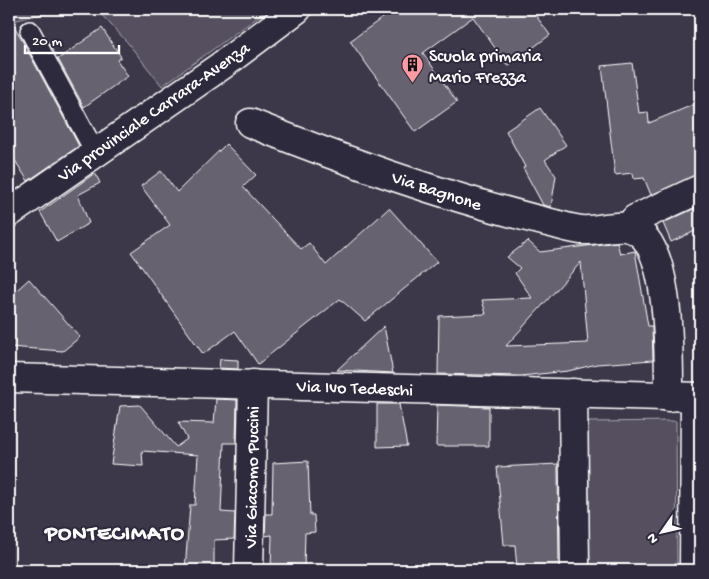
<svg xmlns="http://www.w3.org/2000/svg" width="709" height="579" font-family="'Gochi Hand',sans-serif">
<rect width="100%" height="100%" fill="#3c3749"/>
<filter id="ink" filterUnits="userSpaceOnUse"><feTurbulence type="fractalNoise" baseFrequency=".02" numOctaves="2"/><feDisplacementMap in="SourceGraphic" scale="10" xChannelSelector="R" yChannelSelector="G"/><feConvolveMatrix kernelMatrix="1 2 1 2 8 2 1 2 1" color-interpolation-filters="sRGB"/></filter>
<g filter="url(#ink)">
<g fill="#555060" stroke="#aaa8b0">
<polygon points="9,9 55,9 50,12 9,22"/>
<polygon points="96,9 269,9 162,86 127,42"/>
<polygon points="676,421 677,570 590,570 588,422"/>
</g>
<g fill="#666270" stroke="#fff" fill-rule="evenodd">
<polygon points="395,9 531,9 550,35 508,66 473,17 423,53 457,102 415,132 350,41"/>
<polygon points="9,16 79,146 28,181 9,151"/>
<polygon points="102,28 121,57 117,60 128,76 84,107 58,59"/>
<polygon points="632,63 639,113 648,112 649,123 700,102 700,174 651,195 644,178 634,179 633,173 615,175 602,66"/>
<polygon points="540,108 566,145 545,160 556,176 551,207 543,205 523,168 525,167 506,131"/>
<polygon points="226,144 256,175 243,187 301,249 309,243 326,265 389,208 437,262 365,321 340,299 258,364 235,331 203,354 131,252 170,225 141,186 161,171 177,192"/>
<polygon points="95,173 100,183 78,195 89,223 57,242 40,212"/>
<polygon points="700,206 700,229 671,242 663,223"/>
<path d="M528,241L540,252L617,242L620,254L635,251L648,326H652L653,360L597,364L568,371L521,376L438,374L439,316L486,314L482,300L532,298L515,273L520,268L507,257ZM581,262L588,343L506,346L550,297Z"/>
<polygon points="29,279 80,337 63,351 9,347 9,297"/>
<polygon points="384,326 393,373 337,370"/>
<polygon points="220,359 238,360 238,369 219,368"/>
<polygon points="216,399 237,400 236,443 224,443 221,512 235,513 234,539 214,540 214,570 185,570 190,505 195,505 198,455 142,451 143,466 111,464 120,406 140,405 176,447 187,439 178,422 214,423"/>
<polygon points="377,404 399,404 407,446 377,447"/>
<polygon points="437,405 489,407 489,446 436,446"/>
<polygon points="308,461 310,515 314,515 315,532 305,533 304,570 271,570 272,535 265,536 266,514 272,514 273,463"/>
<polygon points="558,464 559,570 517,569 515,545 504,545 497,467"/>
</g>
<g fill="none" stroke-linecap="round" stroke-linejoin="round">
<defs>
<polyline id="lane" points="30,31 95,152"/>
<g id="street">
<path d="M250,123C350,163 451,199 555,224C563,226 572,229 581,230C603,232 628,217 645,238C670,268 669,359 669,397"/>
<polyline points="630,227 635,219 700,189"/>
<polyline points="9,378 700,397"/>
<polyline points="573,393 575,570"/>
<polyline points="249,570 253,384"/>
<polyline points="694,570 695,397"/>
</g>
<polyline id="secondary" points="9,213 221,66 297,9"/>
</defs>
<use href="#lane" stroke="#fff" stroke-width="22"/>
<use href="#street" stroke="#fff" stroke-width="31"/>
<use href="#secondary" stroke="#fff" stroke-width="31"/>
<use href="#lane" stroke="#2f2a3d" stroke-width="19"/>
<use href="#street" stroke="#2f2a3d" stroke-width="28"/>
<use href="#secondary" stroke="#2f2a3d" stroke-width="28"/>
</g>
</g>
<defs>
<symbol id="building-pin" viewBox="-11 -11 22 30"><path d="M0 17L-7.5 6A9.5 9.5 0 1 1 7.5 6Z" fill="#ff9aa2" stroke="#2f2a3d"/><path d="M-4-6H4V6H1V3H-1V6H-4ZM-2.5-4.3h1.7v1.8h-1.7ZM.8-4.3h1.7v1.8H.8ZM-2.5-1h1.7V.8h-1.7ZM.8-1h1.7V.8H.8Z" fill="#111"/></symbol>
</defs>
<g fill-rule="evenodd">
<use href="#building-pin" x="400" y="52" width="25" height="34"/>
</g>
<g text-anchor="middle" stroke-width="4" stroke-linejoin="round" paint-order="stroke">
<g font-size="18" fill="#fff" stroke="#2f2a3d" text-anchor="start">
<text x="429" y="61">Scuola primaria<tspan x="429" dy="21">Mario Frezza</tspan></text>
</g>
<g font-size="18" fill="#fff" stroke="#2f2a3d">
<text transform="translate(153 111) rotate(-35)" y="6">Via provinciale Carrara-Avenza</text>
<text transform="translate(437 190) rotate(18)" y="6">Via Bagnone</text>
<text transform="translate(355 387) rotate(2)" y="6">Via Ivo Tedeschi</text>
<text transform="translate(251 477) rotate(-89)" y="6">Via Giacomo Puccini</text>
</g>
<g font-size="22" font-weight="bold" letter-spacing="1" fill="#fff" stroke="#2f2a3d">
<text x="115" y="539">PONTECIMATO</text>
</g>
</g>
<rect width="709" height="579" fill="none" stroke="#2f2a3d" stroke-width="30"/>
<rect x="15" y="15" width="679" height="549" fill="none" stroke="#fff" stroke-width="2" filter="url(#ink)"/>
<g transform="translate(662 532) rotate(236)" stroke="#2f2a3d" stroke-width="4" paint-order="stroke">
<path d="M0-4L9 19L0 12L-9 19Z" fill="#ffffff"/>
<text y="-8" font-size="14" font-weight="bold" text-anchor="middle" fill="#ffffff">N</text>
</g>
<path d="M25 45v8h94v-8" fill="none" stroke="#ffffff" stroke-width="2.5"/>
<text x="32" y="45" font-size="15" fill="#ffffff" stroke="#2f2a3d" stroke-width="4" paint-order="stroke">20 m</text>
</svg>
